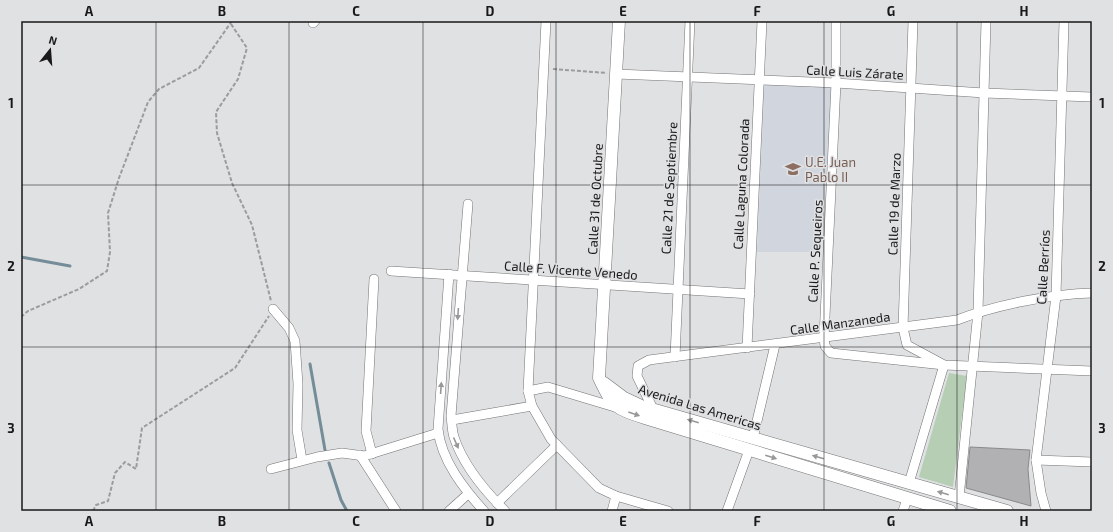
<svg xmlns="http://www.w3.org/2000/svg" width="1113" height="532" font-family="'Exo 2',sans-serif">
<rect width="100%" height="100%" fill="#e0e1e3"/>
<polygon fill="#d1d6de" points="764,83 833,86 820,252 757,252"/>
<polygon fill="#b5ceb4" points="949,373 967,376 953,487 919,477"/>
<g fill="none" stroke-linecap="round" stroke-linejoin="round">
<g stroke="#758d99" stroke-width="3">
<polyline points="21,257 70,266"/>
<polyline points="310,364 325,450"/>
<polyline points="329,463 341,500 347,511"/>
</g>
</g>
<polygon fill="#b1b0b2" stroke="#8a898a" points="970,447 1030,450 1028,469 1031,506 966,488"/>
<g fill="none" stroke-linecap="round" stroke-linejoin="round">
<defs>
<g id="minor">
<polyline points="546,21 528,391 532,406 551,439 599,488 616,496 668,511"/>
<polyline points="836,21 836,83 824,338 825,346 831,353 944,365 1092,371"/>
<polyline points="313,23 315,21"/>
<polyline points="616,74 836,83 984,93 1092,97"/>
<path d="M468,204L451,416C452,423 452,431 454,437C463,465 485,491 505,511"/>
<polyline points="391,271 750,294"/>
<path d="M449,274L438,429C441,460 464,489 484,511"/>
<polyline points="273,309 289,328 295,341 298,384 297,430 302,460"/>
<polyline points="747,348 762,21"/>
<polyline points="675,357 690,21"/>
<polyline points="528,391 548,387 618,408"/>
<path d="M653,409L637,376L638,366L649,360L957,320C995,305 1051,294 1092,293"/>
<polyline points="452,420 532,406"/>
<polyline points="753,438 775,345"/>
<polyline points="372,454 366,431 374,279"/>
<polyline points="360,455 396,511"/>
<polyline points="1036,460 1092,462"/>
<polyline points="271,469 317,457 342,453 364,456 438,433"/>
<polyline points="909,483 944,365 907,345 903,328 913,21"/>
<polyline points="959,497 978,312 986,21"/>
<polyline points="497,503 557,445"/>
<polyline points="449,511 468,494"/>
<polyline points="612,511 616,496"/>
<polyline points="727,511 749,450"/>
<polyline points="903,511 907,499"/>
<polyline points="1046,511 1041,493 1036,460 1056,296 1064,21"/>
</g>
<g id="secondary">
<path d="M619,21L599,378C613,407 614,408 645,418L950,511"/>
<polyline points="604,383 624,398 641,406 1007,511"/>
</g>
</defs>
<use href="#minor" stroke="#727374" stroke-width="10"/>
<use href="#secondary" stroke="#727374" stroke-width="13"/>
<g stroke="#9b9c9d" stroke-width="2" stroke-dasharray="4 2" stroke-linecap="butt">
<polyline points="231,24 247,48 238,79 216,112 217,133 232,183 252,225 271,301"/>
<polyline points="553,69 607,73"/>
<polyline points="21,317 28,311 79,289 107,271 110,252 108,213 119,178 148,102 159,89 199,68 232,21"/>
<polyline points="93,511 96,505 108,501 115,473 125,462 136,469 142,428 235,368 269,316"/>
</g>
<use href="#minor" stroke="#fff" stroke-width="9"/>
<use href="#secondary" stroke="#fff" stroke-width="12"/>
</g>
<defs><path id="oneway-solid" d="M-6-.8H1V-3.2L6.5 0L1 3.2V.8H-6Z"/></defs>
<g fill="#989898">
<use href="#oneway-solid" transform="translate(458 314) rotate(94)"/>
<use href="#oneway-solid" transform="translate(441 388) rotate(-86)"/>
<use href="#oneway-solid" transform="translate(634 414) rotate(19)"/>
<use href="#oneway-solid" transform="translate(693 421) rotate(-164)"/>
<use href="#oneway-solid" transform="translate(456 443) rotate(66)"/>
<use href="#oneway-solid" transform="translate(771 457) rotate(17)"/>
<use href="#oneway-solid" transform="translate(818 457) rotate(-164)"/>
<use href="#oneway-solid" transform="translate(943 493) rotate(-164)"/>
</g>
<path fill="none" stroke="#19191a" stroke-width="1" stroke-opacity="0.55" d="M156,21V511M289,21V511M423,21V511M556,21V511M690,21V511M824,21V511M957,21V511M21,185H1092M21,347H1092"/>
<defs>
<symbol id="school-bare" viewBox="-9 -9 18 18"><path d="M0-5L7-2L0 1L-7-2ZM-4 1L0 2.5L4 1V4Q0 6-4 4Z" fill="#8d6e63" stroke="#e0e1e3" stroke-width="2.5" paint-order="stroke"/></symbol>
</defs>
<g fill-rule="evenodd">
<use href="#school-bare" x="782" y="158" width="22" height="22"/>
</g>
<g text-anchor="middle" stroke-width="3" stroke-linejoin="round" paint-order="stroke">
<g font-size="13" fill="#19191a" stroke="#e0e1e3">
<text transform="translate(855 72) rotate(3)" y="5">Calle Luis Zárate</text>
<text transform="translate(741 184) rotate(-87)" y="5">Calle Laguna Colorada</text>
<text transform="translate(669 188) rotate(-87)" y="5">Calle 21 de Septiembre</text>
<text transform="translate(595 199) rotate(-87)" y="5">Calle 31 de Octubre</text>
<text transform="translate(894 204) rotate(-88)" y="5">Calle 19 de Marzo</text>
<text transform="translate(815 251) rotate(-87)" y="5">Calle P. Sequeiros</text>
<text transform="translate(1043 267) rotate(-87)" y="5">Calle Berríos</text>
<text transform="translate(571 270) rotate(4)" y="5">Calle F. Vicente Venedo</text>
<text transform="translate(840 323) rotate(-8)" y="5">Calle Manzaneda</text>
<text transform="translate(700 407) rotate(17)" y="5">Avenida Las Americas</text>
</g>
<g font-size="13" fill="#785e54" stroke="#e0e1e3" text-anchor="start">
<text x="805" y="167">U.E. Juan<tspan x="805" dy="15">Pablo II</tspan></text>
</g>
</g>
<rect width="1113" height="532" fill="none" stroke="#e0e1e3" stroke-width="44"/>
<g transform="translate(50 50) rotate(17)" stroke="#e0e1e3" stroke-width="3" paint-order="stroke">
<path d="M0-3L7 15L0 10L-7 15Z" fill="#19191a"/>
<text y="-6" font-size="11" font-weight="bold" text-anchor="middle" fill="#19191a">N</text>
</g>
<rect x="22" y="22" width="1069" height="488" fill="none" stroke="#19191a" stroke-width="1.5"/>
<g font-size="13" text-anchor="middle" font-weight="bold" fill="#19191a">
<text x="89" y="16">A</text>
<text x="222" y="16">B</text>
<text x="356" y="16">C</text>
<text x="490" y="16">D</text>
<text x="623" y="16">E</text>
<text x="757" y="16">F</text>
<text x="891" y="16">G</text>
<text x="1024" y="16">H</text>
<text x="11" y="108">1</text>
<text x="1102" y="108">1</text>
<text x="11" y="271">2</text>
<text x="1102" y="271">2</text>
<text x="11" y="433">3</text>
<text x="1102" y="433">3</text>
<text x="89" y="526">A</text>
<text x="222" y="526">B</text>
<text x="356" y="526">C</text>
<text x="490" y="526">D</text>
<text x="623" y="526">E</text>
<text x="757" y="526">F</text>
<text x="891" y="526">G</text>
<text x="1024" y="526">H</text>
</g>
</svg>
